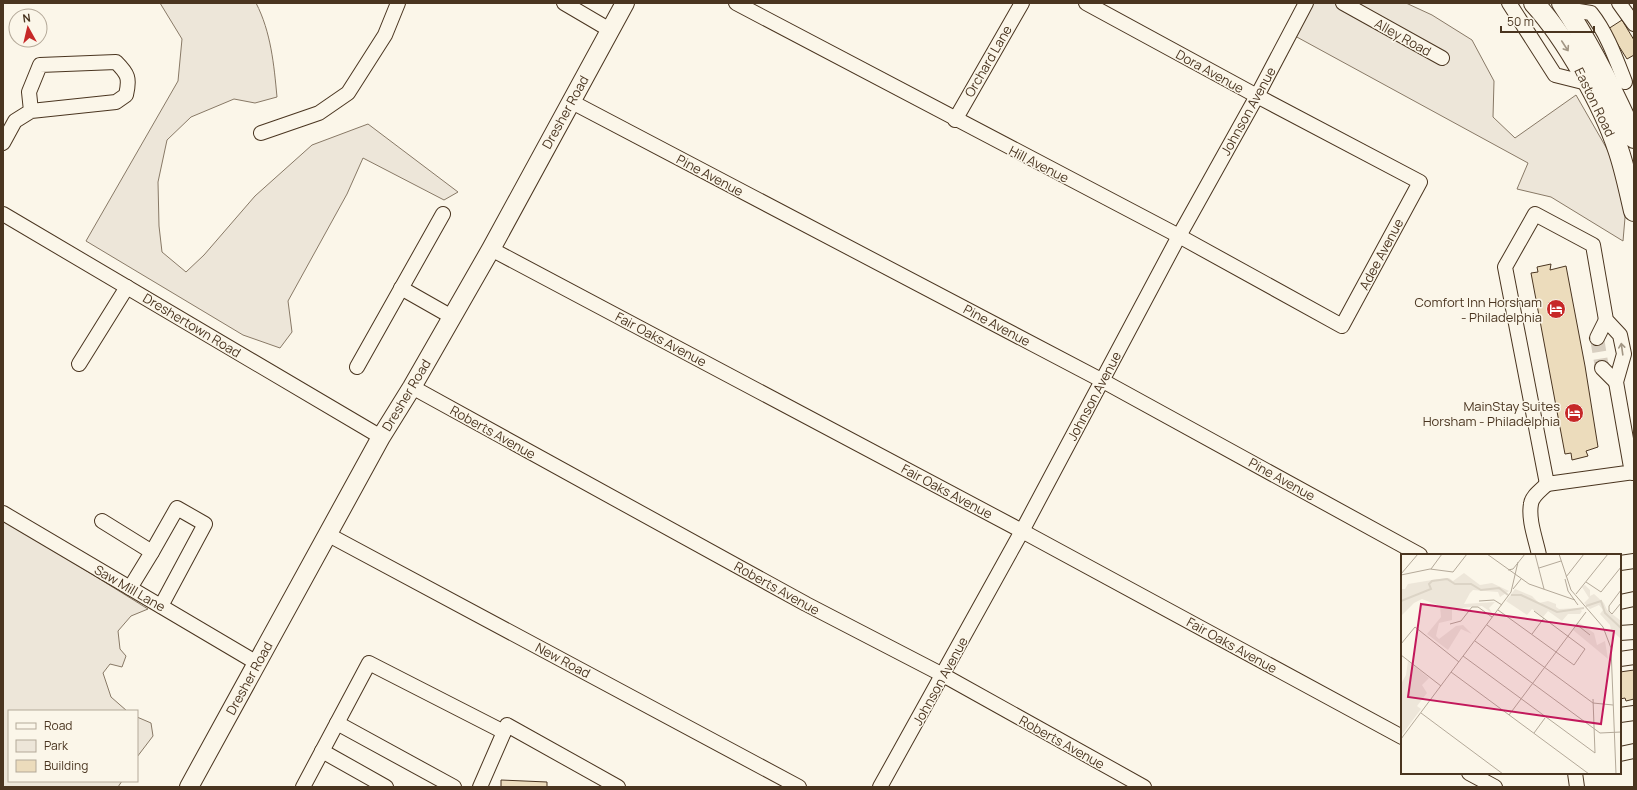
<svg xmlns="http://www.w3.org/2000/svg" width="1637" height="790" font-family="Manrope,sans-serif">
<rect width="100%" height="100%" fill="#fbf6e9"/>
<g fill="#ede6d9" stroke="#887966">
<path d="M160,3H256C271,32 274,65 277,97L255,103L234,99L191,117L167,140L158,182L159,226L162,252L186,272L204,255L255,196L312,145L368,124L458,192L444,200L363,158L347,194L288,301L292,332L280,348L243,335L86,241L178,81L182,39Z"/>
<polygon points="1313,3 1406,3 1432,15 1472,40 1494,81 1493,117 1515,138 1576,95 1611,156 1626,206 1623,241 1551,197 1517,189 1528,163 1295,36"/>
<polygon points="3,519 148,609 131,616 118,631 120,649 126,656 122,667 110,664 103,673 111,697 127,711 9,711 9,781 122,781 118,787 3,787"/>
<polygon points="137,717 151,723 153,736 137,757"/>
</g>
<g fill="#ecdcbc" stroke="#4a3520">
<polygon points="1622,20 1634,40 1634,55 1627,59 1608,29"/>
<polygon points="1551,264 1550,270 1566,266 1585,366 1598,447 1586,451 1588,456 1572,460 1571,453 1565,454 1531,273 1538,272 1537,267"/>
<polygon points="1634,670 1634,699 1626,701 1625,698 1620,699 1620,672"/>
<polygon points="501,780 547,782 547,787 501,787"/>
</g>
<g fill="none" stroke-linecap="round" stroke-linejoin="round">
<polyline stroke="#d8cfc1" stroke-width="14" stroke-dasharray="14 7" stroke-linecap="butt" points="1597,338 1602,368"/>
<defs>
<g id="minor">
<polyline points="564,3 610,30"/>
<polyline points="736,3 1179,236 1342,326 1420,182 1257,96 1086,3"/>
<polyline points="1343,3 1442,58"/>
<polyline points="1509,3 1555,75 1587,83"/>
<polyline points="1619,3 1634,24"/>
<path d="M1566,9L1591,13C1607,33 1616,59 1625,82"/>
<polyline points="570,101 1103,381 1420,555"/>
<polyline points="955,120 1022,3"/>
<polyline points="261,133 319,113 348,93 385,35 398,3"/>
<path d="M3,143L15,121L31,111L116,102L126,95C130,78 128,74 116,62L40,65L29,92L31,111"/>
<polyline points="3,214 381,437"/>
<polyline points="491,249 1022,531 1402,737"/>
<polyline points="401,288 452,317"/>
<polyline points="1597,338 1606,320"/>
<polyline points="79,364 127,287"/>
<polyline points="357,367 443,214"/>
<polyline points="1602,368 1616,382"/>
<polyline points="412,387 806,604 943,675 1144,787"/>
<polyline points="1632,473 1616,382 1624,354 1620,335 1606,320 1593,245 1535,214 1505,267 1547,484 1634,472"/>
<polyline points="3,513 257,663"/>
<polyline points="102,521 152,552 130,588"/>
<polyline points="327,534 799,787"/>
<polyline points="152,552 177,508 205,524 161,606"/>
<path d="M1539,555C1536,540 1528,520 1531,504C1532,496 1541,490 1547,484"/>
<polyline points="1620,563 1634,561"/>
<polyline points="1620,602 1634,599"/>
<polyline points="1620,633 1634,632"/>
<polyline points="1620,659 1634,657"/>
<polyline points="1620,715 1634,713"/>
<polyline points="337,723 454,787"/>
<polyline points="322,751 386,787"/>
<polyline points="1620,754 1634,751"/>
<polyline points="1469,773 1495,787"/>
<polyline points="1575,773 1577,787"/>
<polyline points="303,787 369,663 504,732"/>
<polyline points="480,787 507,725 618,787"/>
<polyline points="880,787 1022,531 1179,236 1257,96 1306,3"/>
</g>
<polyline id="major" points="189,787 381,437 412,387 491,249 625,3"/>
<g id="highway">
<path d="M1534,3C1566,38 1603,104 1618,149C1625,169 1629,190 1634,211"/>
<path d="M1562,3C1591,46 1613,91 1634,138"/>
</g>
</defs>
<use href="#minor" stroke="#4a3520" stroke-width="16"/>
<use href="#major" stroke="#4a3520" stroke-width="20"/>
<use href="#highway" stroke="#4a3520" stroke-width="22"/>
<use href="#minor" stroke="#fbf6e9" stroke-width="14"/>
<use href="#major" stroke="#fbf6e9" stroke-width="18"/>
<use href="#highway" stroke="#fbf6e9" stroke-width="20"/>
</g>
<defs><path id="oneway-shaft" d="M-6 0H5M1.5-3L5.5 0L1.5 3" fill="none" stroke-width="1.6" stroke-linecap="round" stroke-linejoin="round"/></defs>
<g stroke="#a29684">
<use href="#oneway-shaft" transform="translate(1565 46) rotate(57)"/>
<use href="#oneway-shaft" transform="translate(1622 349) rotate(-98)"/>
</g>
<defs>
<symbol id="hotel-disc" viewBox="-11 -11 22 22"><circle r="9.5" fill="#c62828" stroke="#fbf6e9"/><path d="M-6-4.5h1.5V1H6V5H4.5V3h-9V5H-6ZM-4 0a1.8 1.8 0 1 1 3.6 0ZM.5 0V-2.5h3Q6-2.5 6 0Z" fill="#fff"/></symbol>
</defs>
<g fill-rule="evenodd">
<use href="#hotel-disc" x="1545" y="298" width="22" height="22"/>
<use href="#hotel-disc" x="1563" y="402" width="22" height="22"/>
</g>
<g text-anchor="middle" stroke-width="3" stroke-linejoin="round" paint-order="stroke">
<g font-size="13" fill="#4a3520" stroke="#fbf6e9">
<text transform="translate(1403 37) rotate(29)" y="5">Alley Road</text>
<text transform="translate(988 61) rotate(-60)" y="5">Orchard Lane</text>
<text transform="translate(1210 71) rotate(29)" y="5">Dora Avenue</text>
<text transform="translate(1595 102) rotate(64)" y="5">Easton Road</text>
<text transform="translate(1248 111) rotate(-61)" y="5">Johnson Avenue</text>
<text transform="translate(565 112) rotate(-61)" y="5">Dresher Road</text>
<text transform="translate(1039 164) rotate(27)" y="5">Hill Avenue</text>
<text transform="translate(710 175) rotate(28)" y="5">Pine Avenue</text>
<text transform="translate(1381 254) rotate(-62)" y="5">Adee Avenue</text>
<text transform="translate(192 325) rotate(31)" y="5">Dreshertown Road</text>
<text transform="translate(997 325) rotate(28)" y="5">Pine Avenue</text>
<text transform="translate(661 339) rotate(28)" y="5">Fair Oaks Avenue</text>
<text transform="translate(406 395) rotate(-59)" y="5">Dresher Road</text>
<text transform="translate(1094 396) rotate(-62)" y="5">Johnson Avenue</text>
<text transform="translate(493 432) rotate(29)" y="5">Roberts Avenue</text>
<text transform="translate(1282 479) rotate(29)" y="5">Pine Avenue</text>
<text transform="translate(947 491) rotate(28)" y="5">Fair Oaks Avenue</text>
<text transform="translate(130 588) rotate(30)" y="5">Saw Mill Lane</text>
<text transform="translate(777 588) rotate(29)" y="5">Roberts Avenue</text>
<text transform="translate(1232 645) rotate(29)" y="5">Fair Oaks Avenue</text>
<text transform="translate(563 660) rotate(28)" y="5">New Road</text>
<text transform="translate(249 678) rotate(-61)" y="5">Dresher Road</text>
<text transform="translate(940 681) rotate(-61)" y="5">Johnson Avenue</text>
<text transform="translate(1062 742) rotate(29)" y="5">Roberts Avenue</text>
</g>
<g font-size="13" fill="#4a3520" stroke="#fbf6e9" text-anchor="end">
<text x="1542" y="307">Comfort Inn Horsham<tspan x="1542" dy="15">- Philadelphia</tspan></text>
<text x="1560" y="411">MainStay Suites<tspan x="1560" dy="15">Horsham - Philadelphia</tspan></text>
</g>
</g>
<g transform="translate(1401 554)">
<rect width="220" height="220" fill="#fbf6e9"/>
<path d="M63,19L79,31L91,29L108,37L99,43L97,38L72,36L69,39L63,50L94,48L88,54L91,59L81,52L51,55V66L38,69L35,82L38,85L55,72L62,71L71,80L60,75L47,96L26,80L40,63L39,52L21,45L13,49L0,62V35H4L7,30L31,26L48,24L52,27ZM184,31L189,36V42L193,40L203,49L206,56L220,67V85L210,76L209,71L199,60L202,56L198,51L189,55L183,49L188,44L181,33ZM114,35L131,42L138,49L147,47L155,50V53L158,55L178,54L181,57L179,60H167L161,67L147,57L142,63L131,55L126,61L105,47ZM177,68L193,79L196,91L204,87L207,105L172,76ZM7,107L28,124L21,131L26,139L16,152L20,155L0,182V130L5,121Z" fill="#ede6d9"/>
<path fill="none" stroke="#dcd4c6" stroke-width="2" d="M110,41H120L156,58L183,54M0,47L30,35L28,30L31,27L46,25L54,30H70L80,36L98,34L107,41M185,52L200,47L204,59L220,74"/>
<path fill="none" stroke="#b4a999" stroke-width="1" d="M86,0L128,30L174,46M134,0L143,35M158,0L170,36L202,73L210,94L215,220M138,14L160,7M30,15L41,0M107,16L112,15L124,0M0,20L17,0M0,21L29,15L52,18L66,0M165,23L183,0M164,25L167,37L177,51M185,28L200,38L220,13M112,35L120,25M220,36L208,52V57L211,60L220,49M175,40L207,0M78,47L93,46L101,51M97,56L173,111L184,95L133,57M49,70L60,67L71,53H77L91,63M175,70L189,81M86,71L192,149L212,151M131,80L143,64M74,87L199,179L220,178M0,90L14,73L58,108M0,101L40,132M62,102L194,199M50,118L188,220M192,145L194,199M20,159L102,220M108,161L185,58M133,179L144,164M0,185L110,38L117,8"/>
<path fill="#c2185b" fill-opacity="0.15" stroke="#c2185b" stroke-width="2" d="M20,50L213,77L200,170L7,143Z"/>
<rect width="220" height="220" fill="none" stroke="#4a3520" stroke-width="2"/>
</g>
<rect width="1637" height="790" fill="none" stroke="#4a3520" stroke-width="8"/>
<rect x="8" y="710" width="130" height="72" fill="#fbf6e9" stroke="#b4a999"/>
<rect x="16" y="723" width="20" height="6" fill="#fbf6e9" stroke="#b4a999"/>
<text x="44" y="730" font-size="12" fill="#4a3520">Road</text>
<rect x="16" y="740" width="20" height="12" fill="#ede6d9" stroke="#b4a999"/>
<text x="44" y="750" font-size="12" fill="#4a3520">Park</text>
<rect x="16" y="760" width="20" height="12" fill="#ecdcbc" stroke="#b4a999"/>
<text x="44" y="770" font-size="12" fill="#4a3520">Building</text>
<g transform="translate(28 28) rotate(352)"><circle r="19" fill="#fbf6e9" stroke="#b4a999"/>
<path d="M0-3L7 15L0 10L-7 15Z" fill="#c62828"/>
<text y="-6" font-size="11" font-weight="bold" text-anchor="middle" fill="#4a3520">N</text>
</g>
<path d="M1501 26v6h93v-6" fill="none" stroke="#4a3520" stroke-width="2"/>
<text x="1507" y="26" font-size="12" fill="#4a3520" stroke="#fbf6e9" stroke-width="3" paint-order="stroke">50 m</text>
</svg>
